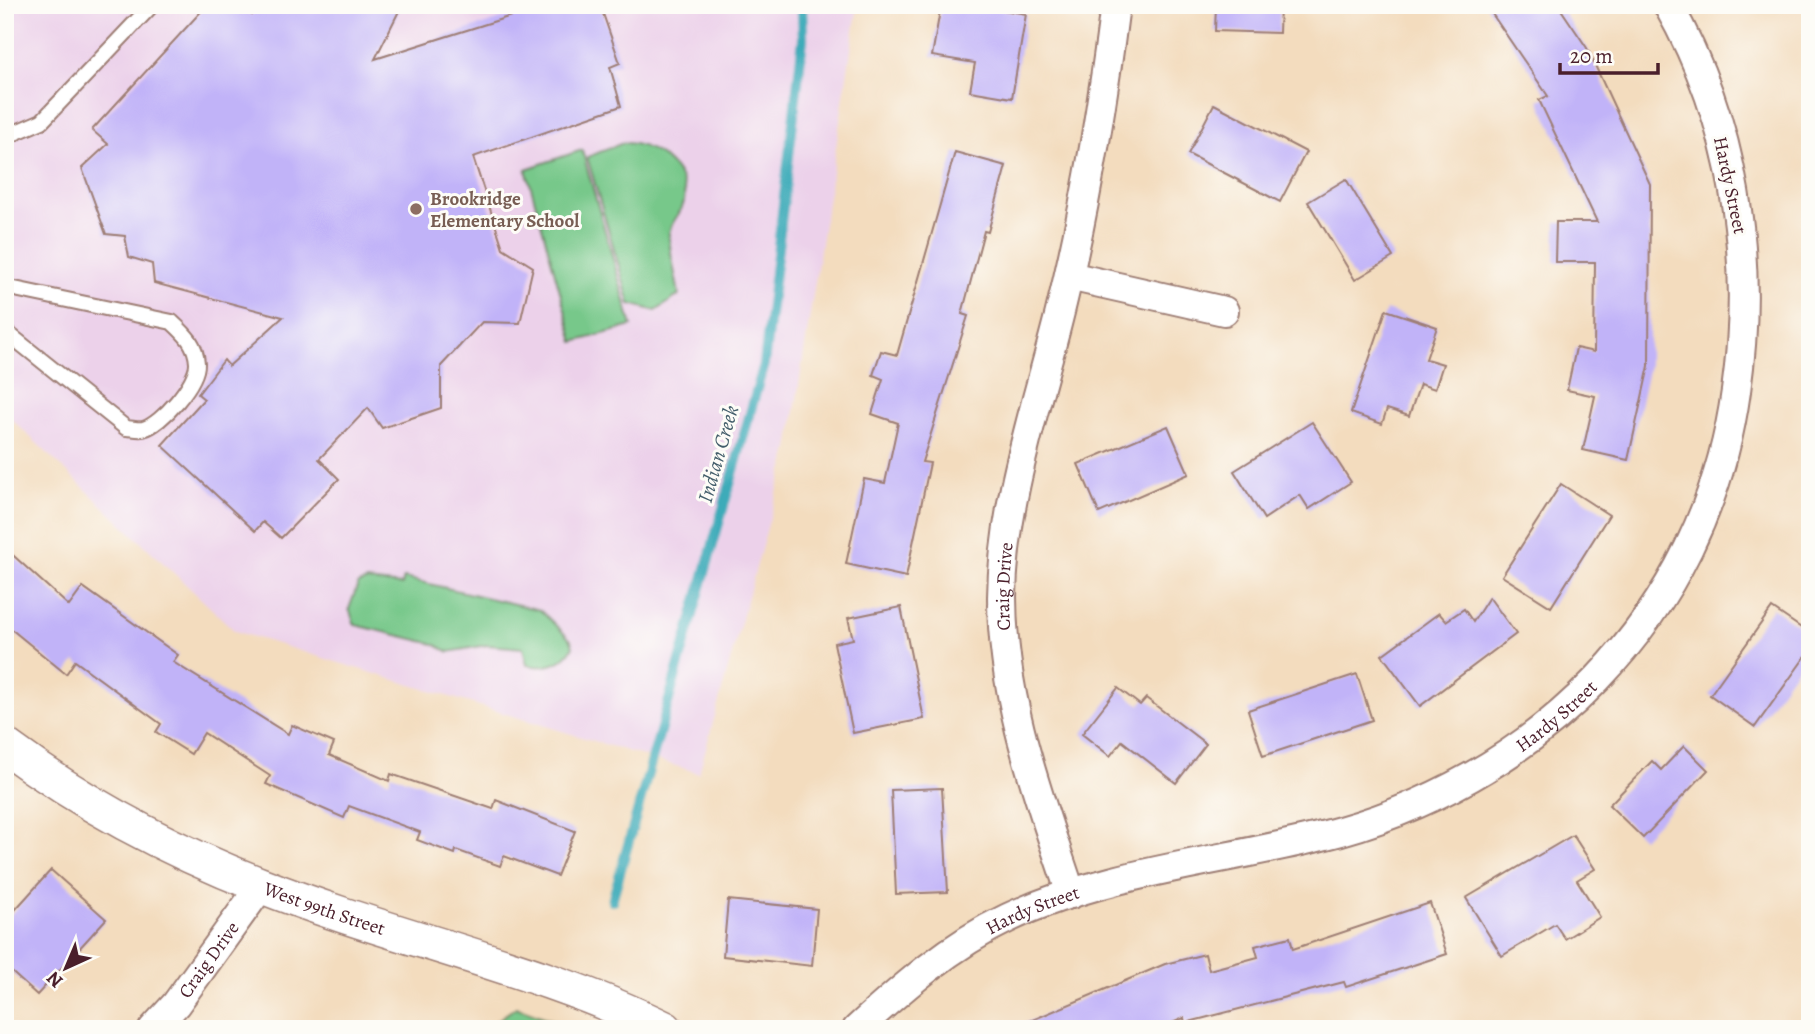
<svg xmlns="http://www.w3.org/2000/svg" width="1815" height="1034" font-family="Alegreya,serif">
<rect width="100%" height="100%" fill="#fdfcf7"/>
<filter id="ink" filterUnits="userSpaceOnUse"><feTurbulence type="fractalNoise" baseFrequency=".0143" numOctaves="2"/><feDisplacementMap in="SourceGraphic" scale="14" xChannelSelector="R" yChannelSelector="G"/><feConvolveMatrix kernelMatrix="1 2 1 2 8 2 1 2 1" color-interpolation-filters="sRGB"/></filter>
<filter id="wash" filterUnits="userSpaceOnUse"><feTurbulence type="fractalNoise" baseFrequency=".00686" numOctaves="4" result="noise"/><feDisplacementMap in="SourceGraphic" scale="28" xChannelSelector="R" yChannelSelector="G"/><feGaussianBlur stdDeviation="1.57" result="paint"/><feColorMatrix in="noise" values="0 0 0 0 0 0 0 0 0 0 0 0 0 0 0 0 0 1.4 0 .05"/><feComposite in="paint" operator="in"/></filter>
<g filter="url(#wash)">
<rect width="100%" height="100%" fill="#f3dcbe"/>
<polygon fill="#ecd1ea" points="5,5 858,5 789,449 699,773 235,631 5,413"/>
<g fill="#77c88a" stroke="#60745a" stroke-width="2">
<path d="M623,143C651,142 689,169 684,201C682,214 669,222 669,235C670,255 676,276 679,295L656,311L630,304L587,157Z"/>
<polygon points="582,150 632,326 574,342 526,169"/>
<path d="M404,578L540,610L571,640L573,647C563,665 545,669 527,665L523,648L487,645L449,652L434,644L355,625L349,609L358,584L367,581L402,585Z"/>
<polygon points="516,1007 576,1029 485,1029"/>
</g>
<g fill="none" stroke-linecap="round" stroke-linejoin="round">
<polyline stroke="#3cabb9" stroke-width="10" points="612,901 764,364 803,39 802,5"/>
</g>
<g id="blocks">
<g fill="#c1b3f8">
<polygon points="207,5 233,5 252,15 257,5 402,5 375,59 546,5 600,5 620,63 610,67 621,106 473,157 503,248 533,267 520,323 482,322 441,366 441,408 382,428 368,408 319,459 339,479 281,538 263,522 255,531 162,445 204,399 198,394 224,360 229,366 283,317 154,283 152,264 129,257 125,236 106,234 82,168 108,144 92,130"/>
<polygon points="941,5 975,5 1026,14 1012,98 970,91 975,63 932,56"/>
<polygon points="1216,5 1280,5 1279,33 1215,31"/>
<polygon points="1486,5 1558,5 1587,48 1650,184 1649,366 1628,460 1583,450 1595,396 1567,390 1576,348 1594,352 1595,262 1555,262 1556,222 1597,222 1539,100 1548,96"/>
<polygon points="1214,104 1306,152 1280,202 1188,154"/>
<polygon points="955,152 1006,166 988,232 984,231 962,314 968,316 922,462 930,463 906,577 846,564 864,479 885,483 898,423 872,414 883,379 873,375 881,351 897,355"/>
<polygon points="1346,179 1393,257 1355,280 1308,202"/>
<polygon points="1386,310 1437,327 1426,359 1443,364 1435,389 1420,384 1409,416 1387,409 1382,424 1351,413"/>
<polygon points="1312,422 1351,482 1309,509 1300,495 1264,519 1234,471"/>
<polygon points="1168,426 1189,474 1099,513 1078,464"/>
<polygon points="1561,484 1609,515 1551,607 1502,576"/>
<polygon points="5,548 69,606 83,587 178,655 173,662 288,734 292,725 334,743 329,755 389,781 391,774 493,809 496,800 575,831 557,876 504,856 500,866 456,850 455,854 417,840 420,832 349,806 344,818 266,784 270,776 204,733 191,754 156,732 161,724 75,661 66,674 5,624"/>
<polygon points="1489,597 1516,634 1420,706 1382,655 1439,613 1446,621 1464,609 1473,622"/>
<polygon points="901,607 924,719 853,733 834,643 853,639 848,618"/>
<polygon points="1772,608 1810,634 1810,650 1755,727 1710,695"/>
<polygon points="1357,674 1372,720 1263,756 1248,710"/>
<polygon points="1118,688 1140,705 1146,698 1206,744 1176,783 1122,741 1110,756 1082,734"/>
<polygon points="1684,746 1708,770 1643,838 1609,805 1652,761 1661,770"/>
<polygon points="942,788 948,892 896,894 891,790"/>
<polygon points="1573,835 1595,869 1577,880 1600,917 1565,939 1555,924 1502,956 1466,898"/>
<polygon points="51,870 106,919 37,995 5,966 5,921"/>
<polygon points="728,900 817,909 812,966 723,956"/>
<polygon points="1430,903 1447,954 1346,987 1344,982 1185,1023 1184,1018 1158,1029 1011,1029 1165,964 1205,954 1209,970 1258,957 1255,946 1290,937 1293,949"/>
</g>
</g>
</g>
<g filter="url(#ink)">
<use href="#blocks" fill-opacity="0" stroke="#9e7e74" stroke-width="2"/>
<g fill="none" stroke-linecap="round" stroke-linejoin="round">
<defs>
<g id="service">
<polyline points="5,137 42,121 152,5"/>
<path d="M5,287L172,322C185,334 196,344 197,363C198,382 161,425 143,429C138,430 131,428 126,428L5,331"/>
</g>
<g id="minor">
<polyline points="1069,276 1224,311"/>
<path id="s1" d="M1071,894C1039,797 1002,701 1002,597C1003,501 1037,405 1060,312C1085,211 1102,109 1115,5"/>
<path id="s2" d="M153,1029L176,1004L261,886"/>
<path id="s3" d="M857,1029C903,987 951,945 1008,918C1106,872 1214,863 1318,837C1536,784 1705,617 1736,391C1755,258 1735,123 1668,5"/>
</g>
<g id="tertiary">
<path id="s4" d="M5,746C83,804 170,850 260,885C393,938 536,966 665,1029"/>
</g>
</defs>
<use href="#service" stroke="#9e7e74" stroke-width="18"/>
<use href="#minor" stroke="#9e7e74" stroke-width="32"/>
<use href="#tertiary" stroke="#9e7e74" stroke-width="38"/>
<use href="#service" stroke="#fff" stroke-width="14"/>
<use href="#minor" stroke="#fff" stroke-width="28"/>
<use href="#tertiary" stroke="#fff" stroke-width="35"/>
</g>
</g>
<circle fill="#8d6e63" stroke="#fdfcf7" stroke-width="2.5" cx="416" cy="209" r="7"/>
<g text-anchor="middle" stroke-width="6" stroke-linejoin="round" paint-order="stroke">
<g font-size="19" fill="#4a1f2b" stroke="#fdfcf7">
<text transform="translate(1731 185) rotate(78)" y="7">Hardy Street</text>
<text dy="7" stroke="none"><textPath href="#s1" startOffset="317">Craig Drive</textPath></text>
<text dy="7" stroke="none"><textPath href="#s3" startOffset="779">Hardy Street</textPath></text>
<text dy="7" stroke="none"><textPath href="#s4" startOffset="360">West 99th Street</textPath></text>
<text dy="7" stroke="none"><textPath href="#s3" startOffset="214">Hardy Street</textPath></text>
<text dy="7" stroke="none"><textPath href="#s2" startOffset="89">Craig Drive</textPath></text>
</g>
<g font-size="19" font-weight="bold" fill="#785e54" stroke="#fdfcf7" text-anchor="start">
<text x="430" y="205">Brookridge<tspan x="430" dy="22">Elementary School</tspan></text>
</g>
<g font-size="21" font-style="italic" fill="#445e6b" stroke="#fdfcf7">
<text transform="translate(718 454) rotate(-74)" y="7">Indian Creek</text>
</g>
</g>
<rect width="1815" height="1034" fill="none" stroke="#fdfcf7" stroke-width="28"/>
<g transform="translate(66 968) rotate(224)" stroke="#fdfcf7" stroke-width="5" paint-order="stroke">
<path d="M0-5L12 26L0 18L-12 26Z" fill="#4a1f2b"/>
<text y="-10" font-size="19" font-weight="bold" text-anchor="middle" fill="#4a1f2b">N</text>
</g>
<path d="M1560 63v10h98v-10" fill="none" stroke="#4a1f2b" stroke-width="3.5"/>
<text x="1570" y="63" font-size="21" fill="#4a1f2b" stroke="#fdfcf7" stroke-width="5" paint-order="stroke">20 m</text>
</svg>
